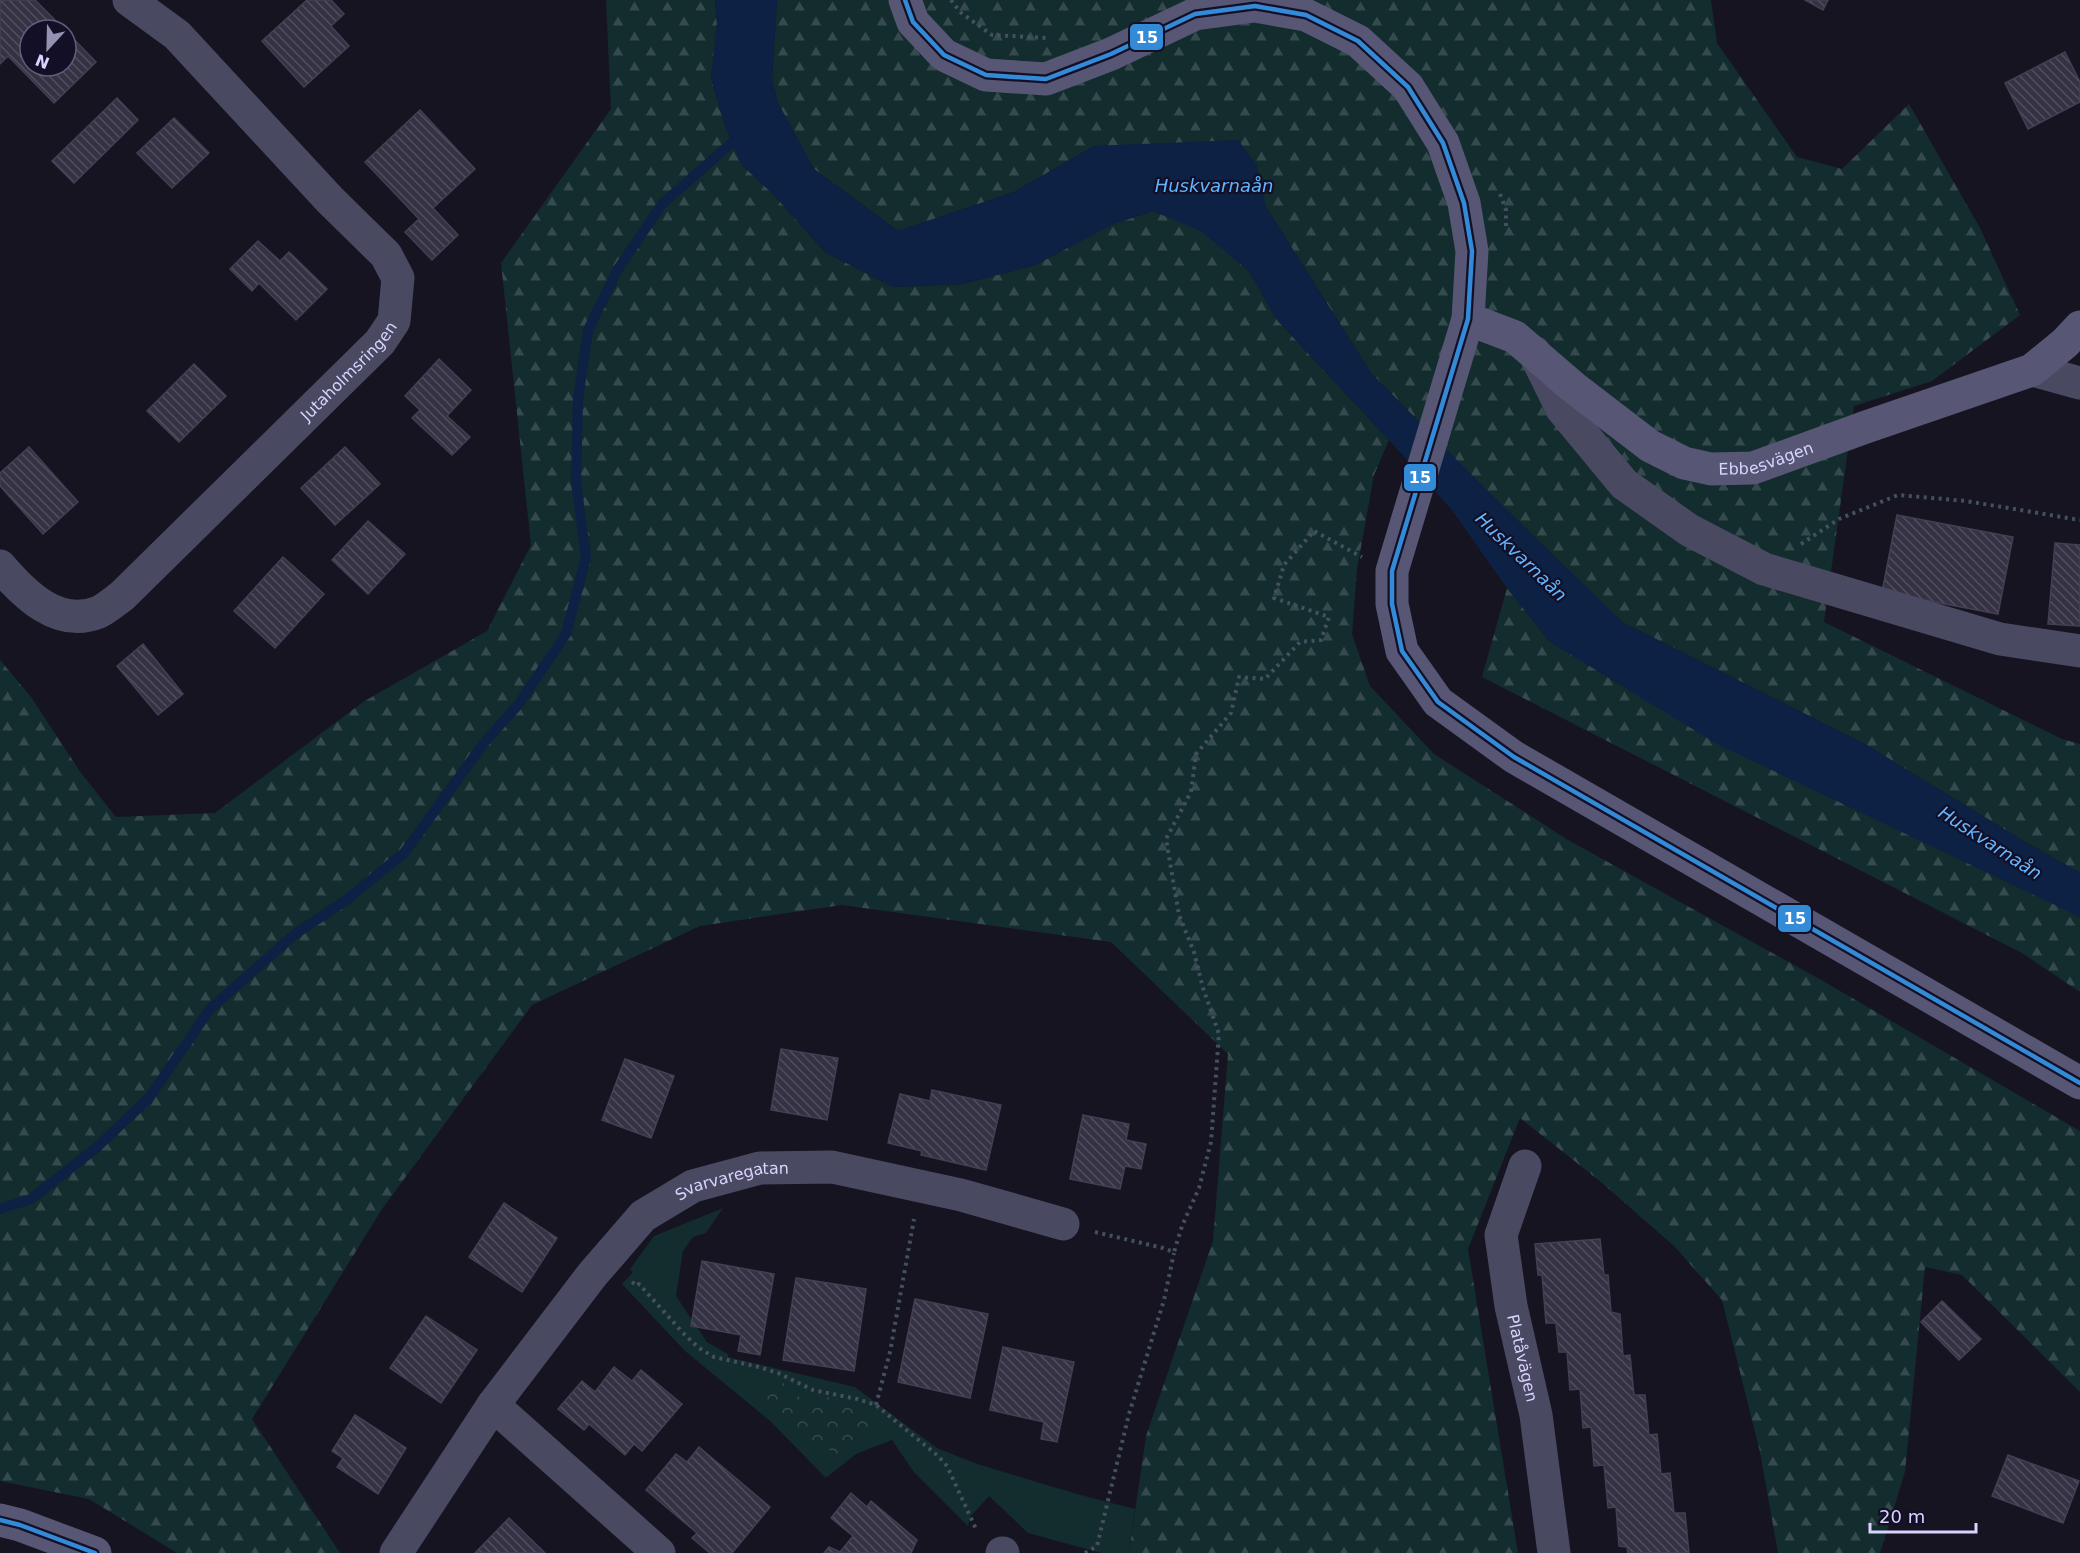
<svg xmlns="http://www.w3.org/2000/svg" width="2080" height="1553" font-family="'DejaVu Sans',sans-serif">
<defs>
<pattern id="forest-firs" width="22" height="20" patternUnits="userSpaceOnUse" patternTransform="scale(1.5)"><rect width="22" height="20" fill="#132c2d"/><path d="M5 1l3.5 6h-7zM16 11l3.5 6h-7z" fill="#354a4c"/></pattern>
<pattern id="park-crowns" width="20" height="18" patternUnits="userSpaceOnUse" patternTransform="scale(1.5)"><rect width="20" height="18" fill="#132c2d"/><path d="M2 6a3 3 0 1 1 6 0M12 15a3 3 0 1 1 6 0" fill="none" stroke="#354a4c"/></pattern>
<pattern id="building-back-hatch" width="6" height="6" patternUnits="userSpaceOnUse" patternTransform="scale(1.5)"><rect width="6" height="6" fill="#343243"/><path d="M-1 5l2 2M0 0l6 6M5-1l2 2" fill="none" stroke="#514f5f"/></pattern>
</defs>
<rect width="100%" height="100%" fill="#161421"/>
<polygon fill="#132c2d" points="723,1208 706,1233 693,1237 683,1251 676,1296 707,1342 728,1354 728,1357 855,1387 937,1448 977,1464 1077,1494 1135,1509 1129,1553 1101,1553 1028,1533 989,1496 970,1517 968,1526 913,1471 892,1440 856,1454 826,1478 770,1421 685,1351 622,1284 633,1272 630,1269 654,1236"/>
<g fill="url(#forest-firs)">
<polygon points="606,0 715,0 717,24 711,78 725,126 742,165 774,195 825,252 893,287 962,284 1035,265 1113,224 1153,211 1201,230 1249,271 1278,321 1389,440 1374,475 1357,569 1352,634 1370,686 1434,754 1568,840 1823,981 2080,1131 2080,1392 1962,1275 1925,1267 1905,1472 1880,1553 1778,1553 1760,1452 1722,1300 1674,1246 1601,1182 1520,1118 1468,1249 1518,1553 1129,1553 1146,1436 1213,1241 1228,1054 1111,942 842,905 700,926 532,1005 382,1209 252,1419 340,1553 177,1553 89,1499 0,1481 0,660 31,697 81,773 116,817 215,813 363,702 487,631 531,545 501,263 611,109"/>
<polygon points="777,0 1711,0 1717,43 1797,157 1842,169 1909,104 1980,228 2020,315 1932,381 1854,406 1824,622 2062,739 2080,744 2080,873 2027,843 1863,743 1622,622 1486,490 1371,373 1266,207 1256,164 1094,146 1014,192 898,231 814,169 778,103 772,80"/>
<polygon points="1507,588 1550,642 2080,917 2080,992 2022,953 1482,677"/>
</g>
<polygon fill="url(#park-crowns)" points="778,1378 813,1410 827,1397 845,1401 869,1425 840,1455 811,1442 805,1441 758,1400"/>
<polygon fill="#0d2144" points="715,0 777,0 772,80 778,103 814,169 898,231 1014,192 1094,146 1238,140 1256,164 1266,207 1371,373 1486,490 1622,622 1863,743 2027,843 2080,873 2080,917 1717,744 1550,642 1507,588 1451,509 1389,440 1278,321 1249,271 1201,231 1153,211 1113,224 1035,265 962,284 893,287 825,252 774,195 742,165 725,126 711,78 717,24"/>
<g fill="none" stroke-linecap="round" stroke-linejoin="round">
<polyline stroke="#0d2144" stroke-width="10" points="0,1209 31,1199 96,1148 149,1098 210,1009 295,934 345,901 404,853 484,743 518,705 566,634 586,557 576,482 578,400 588,330 618,269 662,204 743,133"/>
</g>
<g fill="url(#building-back-hatch)" stroke="#433f54" stroke-width="1.5">
<polygon points="0,0 35,0 65,30 30,30 30,66 66,66 66,31 96,62 54,103 8,56 0,64"/>
<polygon points="307,0 331,0 344,14 331,26 349,46 304,87 262,41"/>
<polygon points="1805,0 1828,0 1823,10"/>
<polygon points="2065,52 2080,82 2080,102 2028,129 2005,83"/>
<polygon points="117,98 138,120 74,183 52,161"/>
<polygon points="420,110 475,169 433,208 458,235 432,260 405,232 419,219 365,162"/>
<polygon points="174,118 209,153 172,188 137,153"/>
<polygon points="258,241 280,261 289,252 327,289 296,320 259,283 252,291 230,269"/>
<polygon points="439,359 471,390 447,416 470,437 452,455 412,418 420,410 405,396"/>
<polygon points="194,364 226,396 179,442 147,411"/>
<polygon points="29,447 78,502 43,534 0,486 0,473"/>
<polygon points="345,447 380,484 335,525 301,488"/>
<polygon points="1897,515 2013,537 1998,614 1882,592"/>
<polygon points="368,521 405,554 368,594 332,560"/>
<polygon points="2055,543 2080,545 2080,626 2048,624"/>
<polygon points="283,557 324,594 275,648 234,611"/>
<polygon points="143,644 183,694 158,715 117,666"/>
<polygon points="781,1049 838,1058 827,1120 771,1110"/>
<polygon points="625,1059 674,1076 651,1138 602,1120"/>
<polygon points="932,1090 1001,1105 986,1170 921,1155 922,1151 888,1143 900,1094 930,1101"/>
<polygon points="1083,1115 1129,1124 1126,1140 1146,1144 1141,1169 1125,1166 1120,1189 1070,1179"/>
<polygon points="504,1203 557,1238 522,1292 469,1257"/>
<polygon points="1600,1239 1604,1275 1608,1275 1611,1312 1620,1314 1623,1356 1630,1355 1634,1395 1645,1395 1649,1435 1657,1434 1661,1474 1670,1473 1674,1513 1685,1513 1689,1553 1628,1553 1627,1547 1619,1546 1616,1507 1608,1508 1604,1465 1594,1466 1591,1427 1583,1428 1580,1389 1570,1390 1567,1352 1559,1352 1556,1323 1546,1323 1542,1275 1538,1275 1535,1244"/>
<polygon points="702,1261 774,1274 760,1355 738,1351 741,1335 691,1326"/>
<polygon points="796,1278 866,1289 854,1371 783,1360"/>
<polygon points="915,1299 988,1314 970,1398 898,1382"/>
<polygon points="1942,1301 1981,1339 1959,1360 1921,1322"/>
<polygon points="426,1316 477,1350 441,1403 390,1368"/>
<polygon points="1003,1347 1074,1362 1057,1442 1041,1439 1044,1422 990,1410"/>
<polygon points="614,1367 632,1381 641,1370 682,1404 642,1451 634,1444 625,1455 589,1424 584,1430 558,1409 582,1381 595,1392"/>
<polygon points="355,1415 406,1448 378,1494 337,1467 343,1458 332,1451"/>
<polygon points="699,1447 770,1507 732,1553 710,1553 692,1538 697,1533 646,1490 676,1454 687,1462"/>
<polygon points="2008,1455 2079,1481 2063,1523 1992,1496"/>
<polygon points="851,1493 867,1507 871,1501 917,1540 911,1553 824,1553 829,1547 840,1552 853,1536 831,1518"/>
<polygon points="509,1518 545,1553 475,1553"/>
</g>
<g fill="none" stroke-linecap="round" stroke-linejoin="round">
<g stroke="#44505f" stroke-width="4" stroke-dasharray="3 4.5" stroke-linecap="butt">
<polyline points="951,0 960,12 992,35 1047,38"/>
<polyline points="1500,194 1506,210 1506,228"/>
<polyline points="1801,544 1839,519 1898,495 1966,501 2080,520"/>
<polyline points="1095,1232 1163,1248 1174,1252 1182,1226 1199,1188 1211,1142 1219,1034 1203,988 1194,952 1179,915 1166,839 1191,792 1196,754 1231,713 1239,677 1265,679 1300,642 1321,640 1329,617 1274,598 1284,565 1314,531 1362,557"/>
<polyline points="632,1282 637,1286 639,1284 685,1335 699,1348 714,1357 759,1367 778,1373 813,1390 857,1399 876,1405 937,1455 947,1466 976,1529"/>
<polyline points="876,1405 890,1352 914,1219"/>
<polyline points="1085,1553 1097,1546 1129,1414 1164,1300 1174,1253"/>
</g>
<g stroke="#4a4962" stroke-width="33">
<polyline points="1534,352 1562,409 1624,484 1689,530 1764,569 2000,639 2080,651"/>
<polyline points="2032,370 2080,383"/>
<path id="s1" d="M0,566C24,594 58,629 99,612C107,608 115,601 122,596L380,342L394,321L398,278L386,255L330,200L177,35L129,0"/>
<path id="s2" d="M1525,1166L1501,1235L1511,1306L1536,1415L1554,1553"/>
<polyline points="493,1405 659,1553"/>
<path id="s3" d="M396,1553L493,1405L592,1275L643,1216L693,1186L760,1168L832,1167L961,1195L1063,1224"/>
<polyline points="1002,1553 1003,1553"/>
</g>
<g stroke="#575674" stroke-width="33">
<polyline points="905,0 913,22 944,55 986,75 1046,79 1111,54 1195,14 1255,6 1306,15 1358,41 1408,87 1443,143 1464,203 1472,251 1468,319 1392,571 1392,604 1402,651 1438,702 1514,757 2080,1083"/>
<path id="s4" d="M1468,319L1515,337L1573,387L1650,446L1684,463L1711,469L1753,468L1866,427L2032,370L2065,343L2080,327"/>
<polyline points="0,1520 20,1525 95,1553"/>
</g>
<defs>
<g id="bus-1">
<polyline points="905,0 913,22 944,55 986,75 1046,79 1111,54 1195,14 1255,6 1306,15 1358,41 1408,87 1443,143 1464,203 1472,251 1468,319 1392,571 1392,604 1402,651 1438,702 1514,757 2080,1083"/>
<polyline points="0,1520 20,1525 95,1553"/>
</g>
</defs>
<use href="#bus-1" stroke="#130f26" stroke-width="9"/>
<use href="#bus-1" stroke="#338bd7" stroke-width="4.5"/>
</g>
<g text-anchor="middle" stroke-width="4.5" stroke-linejoin="round" paint-order="stroke">
<g font-size="16" fill="#d9d4ff" stroke="#130f26">
<text dy="6" stroke="none"><textPath href="#s1" startOffset="465">Jutaholmsringen</textPath></text>
<text dy="6" stroke="none"><textPath href="#s4" startOffset="346">Ebbesvägen</textPath></text>
<text dy="6" stroke="none"><textPath href="#s3" startOffset="516">Svarvaregatan</textPath></text>
<text dy="6" stroke="none"><textPath href="#s2" startOffset="198">Platåvägen</textPath></text>
</g>
<g font-size="18" font-style="italic" fill="#62b6ff" stroke="#130f26">
<text x="1214" y="192">Huskvarnaån</text>
<text transform="translate(1521 557) rotate(44)" y="6">Huskvarnaån</text>
<text transform="translate(1990 843) rotate(33)" y="6">Huskvarnaån</text>
</g>
</g>
<g stroke="#130f26" stroke-width="2">
<rect x="1129" y="23" width="35" height="28" rx="6" fill="#338bd7"/>
<rect x="1403" y="463" width="34" height="29" rx="6" fill="#338bd7"/>
<rect x="1777" y="904" width="35" height="29" rx="6" fill="#338bd7"/>
</g>
<g font-size="16" text-anchor="middle" font-weight="bold" fill="#fff">
<text x="1147" y="43">15</text>
<text x="1420" y="483">15</text>
<text x="1795" y="924">15</text>
</g>
<g transform="translate(48 48) rotate(202)"><circle r="28" fill="#130f26" stroke="#625e7d" stroke-width="1.5"/>
<path d="M0-4.5L10 22L0 15L-10 22Z" fill="#9591b1"/>
<text y="-9" font-size="16" font-weight="bold" text-anchor="middle" fill="#d9d4ff">N</text>
</g>
<path d="M1870 1523v9h106v-9" fill="none" stroke="#d9d4ff" stroke-width="3"/>
<text x="1879" y="1523" font-size="18" fill="#d9d4ff" stroke="#130f26" stroke-width="4.5" paint-order="stroke">20 m</text>
</svg>
